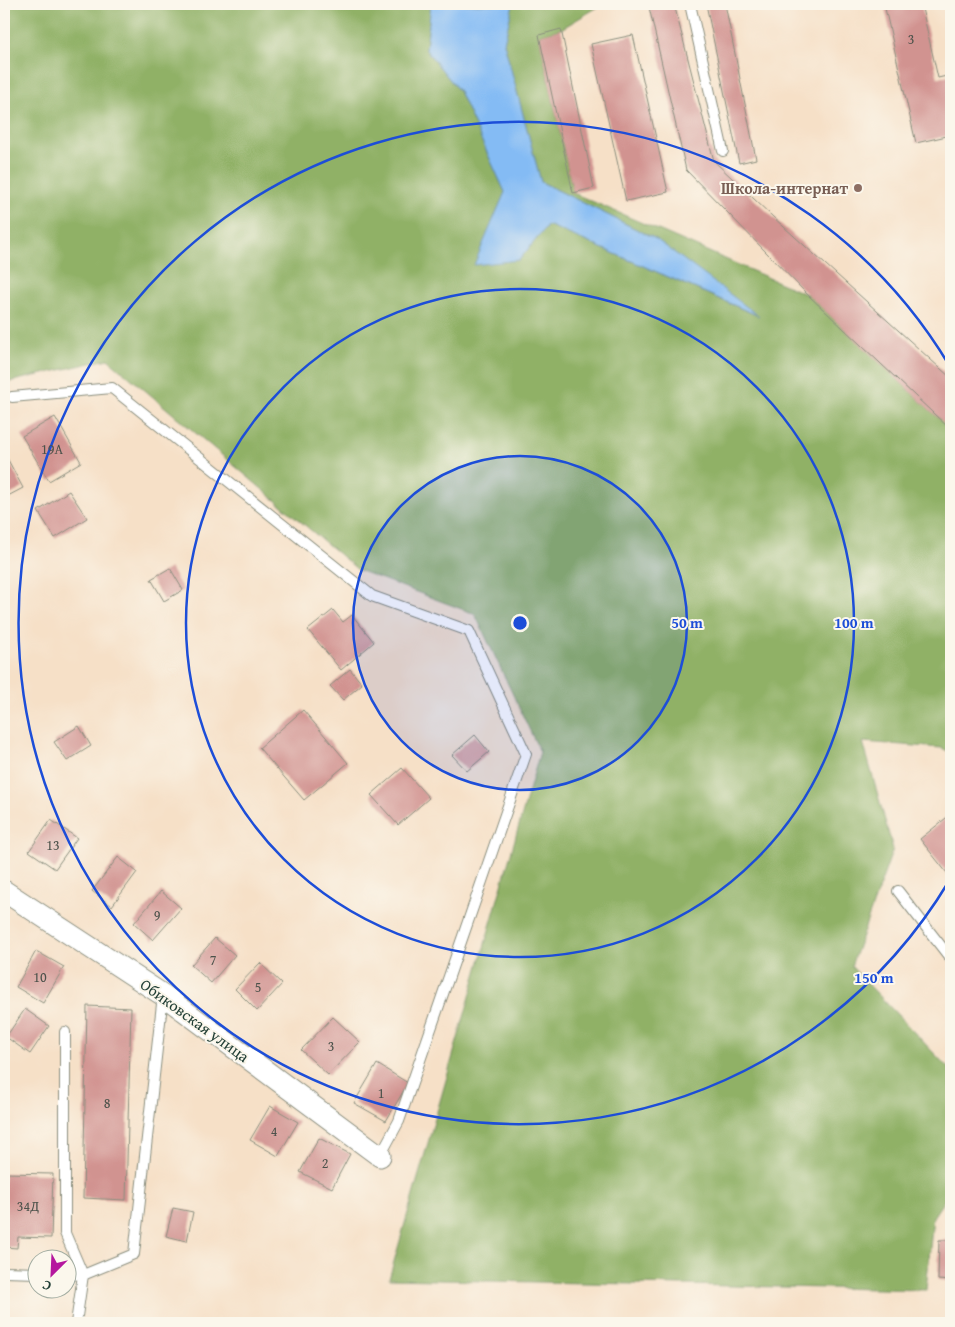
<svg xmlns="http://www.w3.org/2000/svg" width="955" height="1327" font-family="'Gentium Book Plus',serif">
<rect width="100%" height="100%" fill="#fbf7ec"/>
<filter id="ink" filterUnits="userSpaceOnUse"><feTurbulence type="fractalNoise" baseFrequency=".02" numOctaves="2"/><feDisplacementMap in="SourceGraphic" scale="10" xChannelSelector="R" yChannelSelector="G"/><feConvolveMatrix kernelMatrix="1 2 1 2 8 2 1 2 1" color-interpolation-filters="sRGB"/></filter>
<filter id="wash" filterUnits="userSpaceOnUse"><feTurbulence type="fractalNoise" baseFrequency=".0096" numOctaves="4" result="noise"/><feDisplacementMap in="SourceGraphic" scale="20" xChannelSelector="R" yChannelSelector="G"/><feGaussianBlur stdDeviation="1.12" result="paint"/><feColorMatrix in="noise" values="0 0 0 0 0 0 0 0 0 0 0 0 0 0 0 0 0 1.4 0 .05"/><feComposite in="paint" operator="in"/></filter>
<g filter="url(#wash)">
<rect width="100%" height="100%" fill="#f6e0c7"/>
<polygon fill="#90b166" stroke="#58774d" points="4,4 431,4 426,50 459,91 505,192 519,260 548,225 756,315 656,239 541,182 504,43 513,4 603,4 561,29 539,35 573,193 808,295 951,430 951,753 942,748 863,742 893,849 851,966 951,1071 951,1190 933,1217 926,1290 389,1279 540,752 475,614 358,570 108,359 4,383"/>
<polygon fill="#84bbf4" stroke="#527c94" points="431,4 513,4 504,43 541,182 656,239 759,316 548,225 519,260 474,265 505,192 459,91 426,50"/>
<g id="blocks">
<g fill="#d19390">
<polygon points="661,4 674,4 714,161 773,217 951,378 951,430 808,295 686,170 649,7"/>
<polygon points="706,4 725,4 756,159 739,163"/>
<polygon points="884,4 921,4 938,78 951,75 951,135 916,143"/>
<polygon points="561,29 594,188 573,193 539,35"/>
<polygon points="633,35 668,192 626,201 591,44"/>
<polygon points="55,417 81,462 49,481 22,436"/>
<polygon points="7,458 23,488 4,498 4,459"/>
<polygon points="69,491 87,518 55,538 38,511"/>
<polygon points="170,568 183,590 164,601 151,579"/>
<polygon points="333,610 343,622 352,615 374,642 341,670 308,630"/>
<polygon points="350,669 362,684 343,700 330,686"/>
<polygon points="303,710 348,763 304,800 259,748"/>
<polygon points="79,726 91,746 67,761 54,742"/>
<polygon points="475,735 489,752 467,771 452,755"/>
<polygon points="402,768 429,798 398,825 371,795"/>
<polygon points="951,814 951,878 920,839"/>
<polygon points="51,820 77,838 55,869 29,851"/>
<polygon points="118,857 137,872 112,906 92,891"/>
<polygon points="161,891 181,908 153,940 134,923"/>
<polygon points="215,938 235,955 211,983 191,965"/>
<polygon points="36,951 64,967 43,1003 16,987"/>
<polygon points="260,963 282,984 257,1011 235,989"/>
<polygon points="87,1006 131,1008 126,1200 83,1198"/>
<polygon points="25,1009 49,1026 30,1054 6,1037"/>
<polygon points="333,1017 360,1042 328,1075 301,1050"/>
<polygon points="377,1064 408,1083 386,1121 354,1103"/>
<polygon points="270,1106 298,1122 278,1156 250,1140"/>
<polygon points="319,1138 350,1154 332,1188 300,1172"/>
<polygon points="4,1173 53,1174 51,1238 18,1237 17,1248 4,1247"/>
<polygon points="173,1208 193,1212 187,1241 166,1236"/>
<polygon points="939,1240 951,1240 951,1281 938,1280"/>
</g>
</g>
</g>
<g filter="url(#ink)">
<use href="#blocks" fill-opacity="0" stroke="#8a8e7e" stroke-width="1"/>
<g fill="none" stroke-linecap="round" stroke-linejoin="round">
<defs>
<g id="lane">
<polyline points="690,4 723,151"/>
<polyline points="12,397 112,388 372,596 469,631 526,754 399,1121 380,1156"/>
<polyline points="898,891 951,959"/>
<polyline points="65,1032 65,1233 83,1275 76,1323"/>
<polyline points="4,1272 38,1273"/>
<polyline points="68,1274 83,1275 134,1254 163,995"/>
</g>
<polyline id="street" points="4,891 163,995 380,1156"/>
</defs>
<use href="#lane" stroke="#8a8e7e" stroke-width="12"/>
<use href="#street" stroke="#8a8e7e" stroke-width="23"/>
<use href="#lane" stroke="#fff" stroke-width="10"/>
<use href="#street" stroke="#fff" stroke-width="21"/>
</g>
</g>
<circle cx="520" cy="623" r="167" fill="#1d4ed8" fill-opacity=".12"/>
<g fill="none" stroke="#1d4ed8" stroke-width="2.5">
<circle cx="520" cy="623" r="167"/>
<circle cx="520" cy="623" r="334"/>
<path d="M949 881A501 501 0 1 1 949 365"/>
</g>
<circle fill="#8d6e63" stroke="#fbf7ec" stroke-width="2" cx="858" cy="188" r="5"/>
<g text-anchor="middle" stroke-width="4" stroke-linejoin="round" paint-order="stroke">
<g font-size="14" fill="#4c524b">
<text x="911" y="44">3</text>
<text x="52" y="454">19А</text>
<text x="53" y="850">13</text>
<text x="157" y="920">9</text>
<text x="213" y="965">7</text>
<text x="40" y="982">10</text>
<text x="258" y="992">5</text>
<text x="331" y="1051">3</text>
<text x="381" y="1098">1</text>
<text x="107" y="1108">8</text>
<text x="274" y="1136">4</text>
<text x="325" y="1168">2</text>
<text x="28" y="1211">34Д</text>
</g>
<g font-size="16" font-weight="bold" fill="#785e54" stroke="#fbf7ec" text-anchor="end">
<text x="848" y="194">Школа-интернат</text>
</g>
<g font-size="16" fill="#1f3d34" stroke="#fbf7ec">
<text transform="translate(195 1020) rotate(36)" y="6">Обиковская улица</text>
</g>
</g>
<circle cx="520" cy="623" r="8" fill="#1d4ed8" stroke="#fbf7ec" stroke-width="2.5"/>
<g font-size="15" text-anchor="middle" font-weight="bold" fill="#1d4ed8" stroke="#fbf7ec" stroke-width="4" stroke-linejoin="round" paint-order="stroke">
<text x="687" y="628">50 m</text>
<text x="854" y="628">100 m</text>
<text x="874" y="983">150 m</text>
</g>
<rect width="955" height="1327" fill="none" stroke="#fbf7ec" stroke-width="20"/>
<g transform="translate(52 1274) rotate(204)"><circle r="24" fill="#fbf7ec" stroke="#a3ada2"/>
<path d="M0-4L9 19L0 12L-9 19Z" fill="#b5179e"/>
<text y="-8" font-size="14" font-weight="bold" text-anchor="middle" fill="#1f3d34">С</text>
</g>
</svg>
